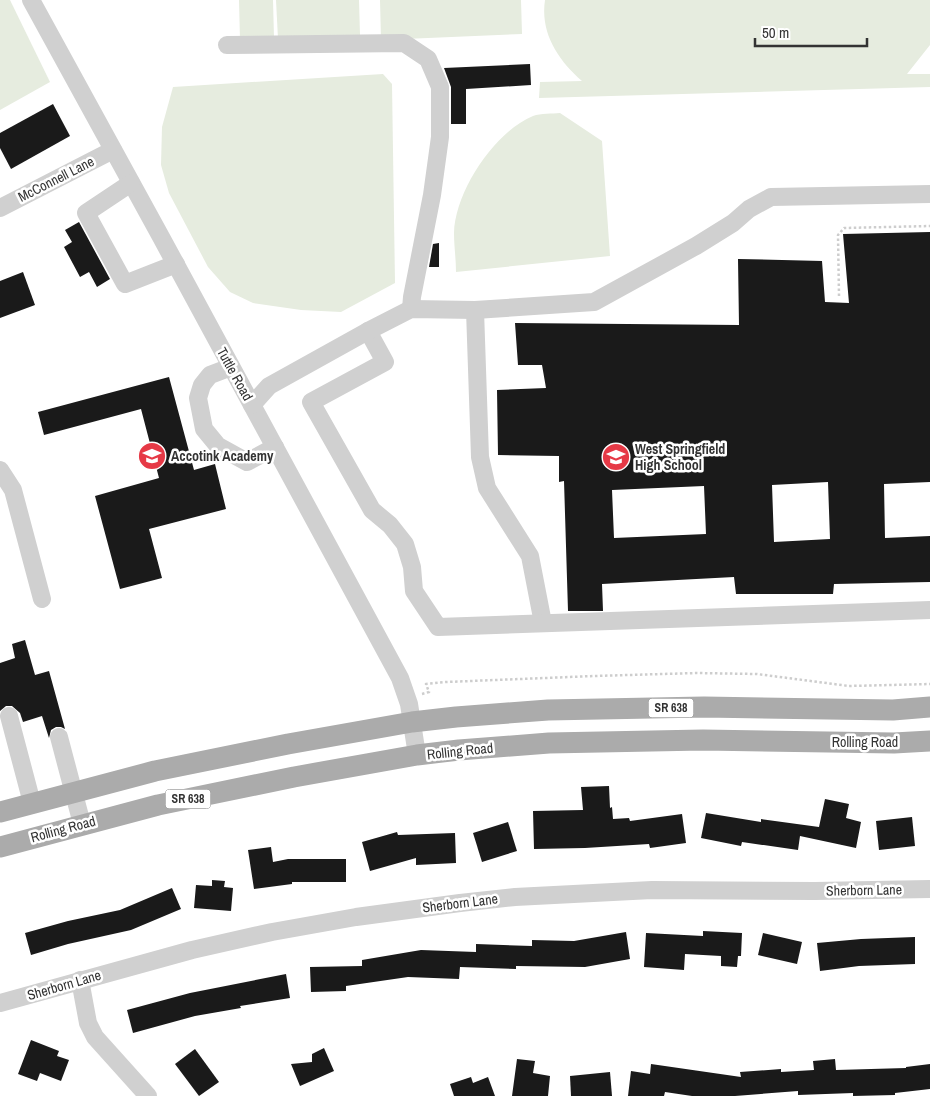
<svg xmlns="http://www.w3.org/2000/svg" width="930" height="1096" font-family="'Archivo Narrow',sans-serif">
<rect width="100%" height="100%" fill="#fff"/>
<g fill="#e6ecdf">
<polygon points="0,0 10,0 50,82 0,110"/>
<polygon points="239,0 273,0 274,38 240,40"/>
<polygon points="276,0 359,0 360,35 278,39"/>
<polygon points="380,0 521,0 522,34 381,40"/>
<path d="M545,0H930V45L907,74H930V87L539,98L540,82L582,81C558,60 540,33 545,0Z"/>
<polygon points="383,74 392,84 395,283 341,312 301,310 253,303 230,292 208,267 169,193 161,165 162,127 173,87"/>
<path d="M560,113L602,141L610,256L456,272C456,259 454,246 454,233C455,192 494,132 533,116C541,113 552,114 560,113Z"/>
</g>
<g fill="#1a1a1a" fill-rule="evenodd">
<polygon points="530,64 531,85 466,89 466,124 451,124 451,87 444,68"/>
<polygon points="53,104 70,136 11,169 0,148 0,133"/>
<polygon points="79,222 110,279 97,287 89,272 80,277 64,247 72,242 65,230"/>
<path d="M930,232V482L884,484L885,538L930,536V582L834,584L833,594H736L734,577L602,584L603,611H568L564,481L559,482V456L498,455L497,390L546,388L542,365H518L515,323L739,325L738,259L822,261L825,302L849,303L843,234ZM828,482L830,539L774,542L772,485ZM704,486L706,534L614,538L612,490Z"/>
<polygon points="439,243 439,267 429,267 433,244"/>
<polygon points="23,272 35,305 0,318 0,281"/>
<polygon points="169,377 194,470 215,464 226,509 149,529 162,578 120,589 95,496 159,478 141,409 44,435 38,412"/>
<polygon points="25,640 35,675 49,671 65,729 61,727 56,727 51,730 49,738 42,716 23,722 20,713 12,706 6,706 0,711 0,663 15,658 12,644"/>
<polygon points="609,786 610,808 612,807 613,819 629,818 630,821 682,814 686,843 650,848 649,844 585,848 534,849 533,811 583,810 581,787"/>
<polygon points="825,799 849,804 846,818 861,822 856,848 800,836 798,850 742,842 741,846 701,838 706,813 761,822 761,819 819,827"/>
<polygon points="912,817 915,846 879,850 876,821"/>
<polygon points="508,822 517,851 482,862 473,833"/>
<polygon points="397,832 398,835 455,833 456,863 416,865 416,858 370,871 362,842"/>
<polygon points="271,847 273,862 288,859 346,859 346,882 292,882 292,884 254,889 248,850"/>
<polygon points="212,880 225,881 224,887 233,888 231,911 194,908 196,885 212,886"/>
<polygon points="172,888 181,909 131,930 68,944 31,955 25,933 68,921 120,910"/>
<polygon points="703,931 742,933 741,956 738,956 737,967 721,966 721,956 685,954 684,970 644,967 646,933 703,936"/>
<polygon points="626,932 630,959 585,967 516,966 516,969 460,967 459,979 408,977 346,986 346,991 311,992 310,967 362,966 362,960 421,950 476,952 476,944 532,946 532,940 574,941"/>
<polygon points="763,933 802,942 797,964 758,955"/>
<polygon points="915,937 915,964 859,966 820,971 817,943 861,939"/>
<polygon points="286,974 290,998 240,1006 241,1008 195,1016 133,1033 127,1010 190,993"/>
<polygon points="31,1040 59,1051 57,1056 69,1060 61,1081 40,1073 37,1081 18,1074"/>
<polygon points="324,1048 334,1071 300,1086 291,1064 312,1062 312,1054"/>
<polygon points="195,1049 219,1082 199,1096 175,1064"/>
<polygon points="517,1059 535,1061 533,1073 550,1076 548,1096 512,1096"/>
<polygon points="835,1059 836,1070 906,1068 906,1067 930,1064 930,1089 895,1093 895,1095 853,1096 853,1093 798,1095 798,1091 735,1096 692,1096 665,1092 664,1096 628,1096 631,1071 650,1074 651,1064 741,1077 740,1072 781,1069 781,1072 814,1070 813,1061"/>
<polygon points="610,1072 612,1096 571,1096 570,1076"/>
<polygon points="471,1077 473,1083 488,1077 495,1096 454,1096 450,1084"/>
</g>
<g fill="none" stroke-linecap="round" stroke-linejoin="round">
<g stroke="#cdcdcd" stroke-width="2.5" stroke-dasharray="2.5 2.5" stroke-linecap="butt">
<polyline points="839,296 838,235 844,228 930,226"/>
<polyline points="422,694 429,692 426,684 446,682 594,676 697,673 757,674 849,686 930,684"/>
</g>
<g stroke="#d0d0d0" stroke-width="18">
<polyline points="31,0 161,237 400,678 409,704 417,755"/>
<polyline points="227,45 404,43 428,59 440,87 440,137 432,195 412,297 411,309"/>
<polyline points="131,183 86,213 125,284 176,264"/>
<polyline points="0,208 113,150"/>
<polyline points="475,310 480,457 487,488 530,556 543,623"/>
<polyline points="368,331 385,362 311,402 372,510 390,525 405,544 412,567 414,591 438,627 930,610"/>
<polyline points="231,367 210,375 202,385 198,398 204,429 218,446 247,462 275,447"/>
<polyline points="252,405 269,386 368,331 411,309 475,310 594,302 696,246 733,223 749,209 771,197 930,194"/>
<polyline points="0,470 13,490 42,599"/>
<polyline points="9,716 32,803"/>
<polyline points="59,737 82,824"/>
<polyline points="80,980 88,1023 95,1037 148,1096"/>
<polyline points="0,1003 192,950 272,932 356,917 460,903 515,897 652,890 815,891 930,889"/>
</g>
<g stroke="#ababab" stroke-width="21">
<polyline points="0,812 155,771 288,744 412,722 456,717 548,710 704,707 893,710 930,707"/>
<polyline points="0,847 158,805 294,777 417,755 459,750 549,743 703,740 894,743 930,741"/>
</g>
</g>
<defs>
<symbol id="school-disc" viewBox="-11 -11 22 22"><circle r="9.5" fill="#e63946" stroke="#fff"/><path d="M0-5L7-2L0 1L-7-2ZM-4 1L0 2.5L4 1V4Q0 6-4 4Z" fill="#fff"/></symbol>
</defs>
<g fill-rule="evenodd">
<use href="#school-disc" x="136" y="440" width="32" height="32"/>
<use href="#school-disc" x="600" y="441" width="32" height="32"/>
</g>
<g text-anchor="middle" stroke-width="5" stroke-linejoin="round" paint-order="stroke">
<g fill="#fff" stroke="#707070" stroke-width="1">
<rect x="648.5" y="698.5" width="45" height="19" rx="4"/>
<rect x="165.5" y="789.5" width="45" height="19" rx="4"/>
</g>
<g font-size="12" font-weight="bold" fill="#333">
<text x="671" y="712">SR 638</text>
<text x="188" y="803">SR 638</text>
</g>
<g font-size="14" fill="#333" stroke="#fff">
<text transform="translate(56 179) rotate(-27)" y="5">McConnell Lane</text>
<text transform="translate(235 374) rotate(61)" y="5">Tuttle Road</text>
<text x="865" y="747">Rolling Road</text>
<text transform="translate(460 751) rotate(-6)" y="5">Rolling Road</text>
<text transform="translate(63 829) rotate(-15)" y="5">Rolling Road</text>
<text transform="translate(864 890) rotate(-1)" y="5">Sherborn Lane</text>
<text transform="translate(460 903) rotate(-7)" y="5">Sherborn Lane</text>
<text transform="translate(64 985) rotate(-16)" y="5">Sherborn Lane</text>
</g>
<g font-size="14" font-weight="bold" fill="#333" stroke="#fff" text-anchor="start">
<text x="635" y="454">West Springfield<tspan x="635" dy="16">High School</tspan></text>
<text x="171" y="461">Accotink Academy</text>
</g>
</g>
<path d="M755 38v8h112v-8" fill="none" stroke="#333333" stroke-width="2.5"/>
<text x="762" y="38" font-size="15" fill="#333333" stroke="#ffffff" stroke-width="4" paint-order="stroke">50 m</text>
</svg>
